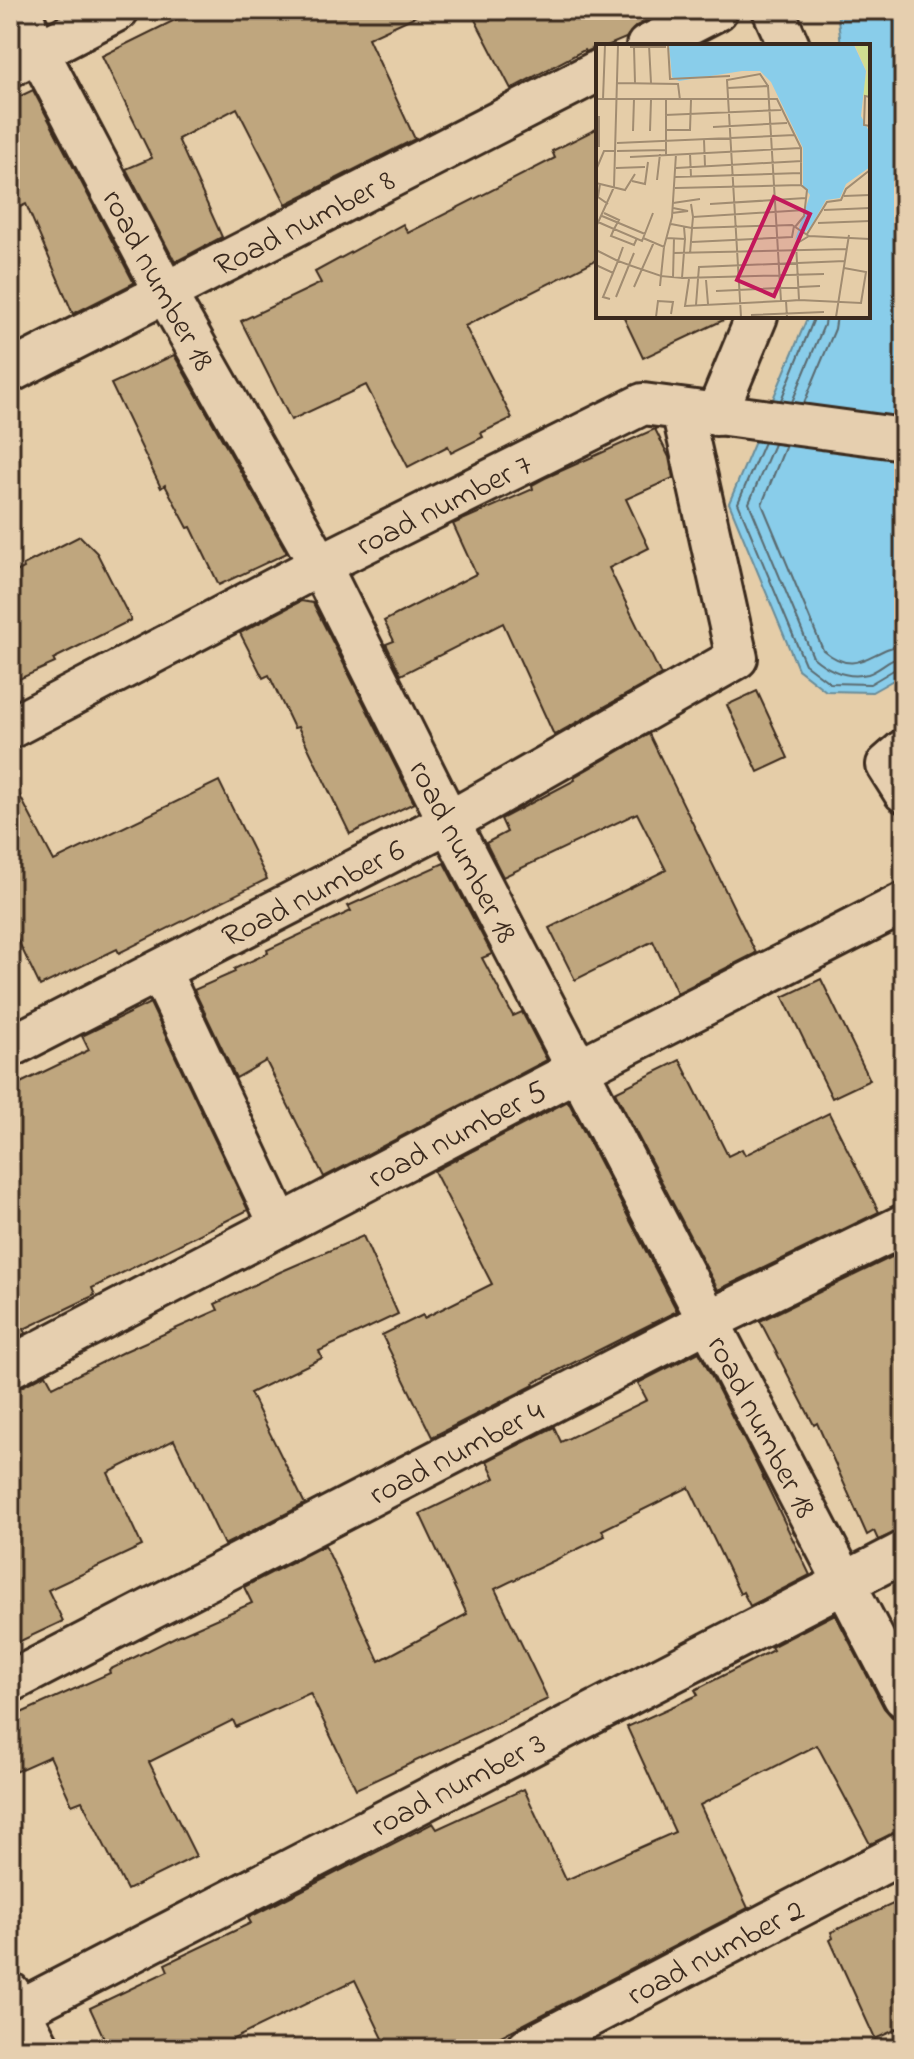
<svg xmlns="http://www.w3.org/2000/svg" width="914" height="2059" font-family="'Indie Flower',sans-serif">
<rect width="100%" height="100%" fill="#e5cda8"/>
<filter id="ink" filterUnits="userSpaceOnUse"><feTurbulence type="fractalNoise" baseFrequency=".0125" numOctaves="2"/><feDisplacementMap in="SourceGraphic" scale="16" xChannelSelector="R" yChannelSelector="G"/><feConvolveMatrix kernelMatrix="1 2 1 2 8 2 1 2 1" color-interpolation-filters="sRGB"/></filter>
<g filter="url(#ink)">
<polygon fill="#89cdea" stroke="#6a8c98" stroke-width="2" points="837,10 904,10 904,674 872,692 826,691 798,669 729,503 808,316 868,316 868,46 841,46"/>
<g fill="none" stroke-linecap="round" stroke-linejoin="round">
<g stroke="#5a6b70" stroke-width="2">
<polyline points="781,400 815,316"/>
<polyline points="792,402 824,325 825,316"/>
<polyline points="804,403 835,329 837,316"/>
<polyline points="764,442 738,503 805,664 830,683 870,684 897,668 904,667"/>
<path d="M774,444L749,503L813,657C828,670 847,679 868,674C881,670 889,658 904,657"/>
<path d="M786,445L762,504L823,650C859,680 871,647 904,645"/>
</g>
</g>
<g fill="#bfa67e" stroke="#3b2a1e" stroke-width="2">
<polygon points="195,10 429,10 368,38 415,139 286,204 237,108 178,139 222,237 175,262 126,169 152,158 102,56"/>
<polygon points="470,10 667,10 636,26 626,38 607,46 598,46 585,52 584,50 511,89"/>
<polygon points="33,90 134,283 73,314 26,204 10,212 10,101"/>
<polygon points="598,128 598,259 465,326 512,418 481,433 483,437 451,453 448,446 408,467 366,385 291,420 241,321 321,283 315,272 403,224 408,233 555,158 552,151"/>
<polygon points="623,316 732,316 643,358"/>
<polygon points="174,355 287,553 219,585 191,527 188,528 165,485 161,488 111,384"/>
<polygon points="655,429 669,457 673,478 626,499 649,548 609,568 661,675 554,735 503,623 401,675 386,644 394,641 384,621 476,574 453,524 533,489 532,485 545,478"/>
<polygon points="80,536 97,553 131,620 53,659 55,663 10,683 10,575 24,568 23,565"/>
<polygon points="301,601 313,603 414,803 350,834 298,727 294,728 269,675 263,678 240,633"/>
<polygon points="757,691 788,758 758,772 727,705"/>
<polygon points="649,734 756,953 677,993 653,941 575,980 549,928 666,870 637,813 503,877 486,843 507,832 501,819 575,780 574,777"/>
<polygon points="10,777 54,861 219,781 267,879 119,953 117,949 40,986 10,924"/>
<polygon points="444,863 492,954 482,958 513,1016 522,1012 547,1060 324,1177 266,1061 236,1078 194,990 235,972 234,969 268,953 267,950 351,911 348,906"/>
<polygon points="821,979 870,1080 832,1098 783,997"/>
<polygon points="150,1003 248,1210 92,1288 95,1295 24,1329 26,1333 10,1341 10,1088 89,1050 82,1036"/>
<polygon points="680,1060 728,1156 742,1149 745,1155 829,1113 879,1212 718,1290 615,1092"/>
<polygon points="568,1101 677,1311 533,1383 534,1385 432,1437 382,1335 423,1315 424,1318 492,1284 434,1171"/>
<polygon points="363,1236 398,1314 319,1351 322,1358 250,1393 305,1504 224,1545 174,1440 108,1473 142,1546 48,1590 63,1621 10,1646 10,1390 21,1387 46,1374 53,1387 123,1352 218,1310 215,1304 280,1272"/>
<polygon points="900,1253 904,1260 904,1529 878,1540 874,1531 867,1535 817,1423 814,1425 760,1321"/>
<polygon points="699,1352 757,1465 810,1575 750,1606 743,1592 740,1594 689,1487 602,1530 605,1536 495,1589 548,1699 356,1789 310,1693 236,1727 233,1720 149,1762 196,1856 127,1890 82,1801 72,1805 50,1756 10,1774 10,1718 110,1673 109,1670 175,1637 252,1603 244,1587 325,1545 379,1661 467,1614 420,1514 495,1478 487,1461 554,1427 561,1442 647,1400 638,1383"/>
<polygon points="835,1614 884,1708 892,1717 904,1720 904,1829 870,1844 817,1745 700,1805 748,1908 476,2049 388,2049 355,1980 213,2049 109,2049 90,2008 168,1971 165,1964 251,1923 248,1918 433,1823 437,1829 524,1789 566,1880 675,1832 627,1727 698,1695 695,1690 773,1650 771,1647"/>
<polygon points="904,1899 904,2026 875,2039 830,1940 833,1938 831,1932"/>
</g>
<g fill="none" stroke-linecap="round" stroke-linejoin="round">
<defs>
<g id="street">
<path id="s1" d="M19,10L38,51L165,292L320,565L449,822L904,1697"/>
<polyline points="773,10 789,46"/>
<polyline points="647,46 717,10"/>
<polyline points="10,66 118,10"/>
<path id="s2" d="M10,372L598,71"/>
<polyline points="716,415 757,316"/>
<path id="s3" d="M10,728L320,565L643,404L904,439"/>
<polyline points="904,750 887,765 904,792"/>
<polyline points="160,971 280,1225"/>
<path id="s4" d="M10,1047L449,822L737,658L682,410"/>
<path id="s5" d="M10,1367L577,1070L904,903"/>
<path id="s6" d="M10,1682L708,1321L904,1225"/>
<polyline points="10,1993 40,2049"/>
<path id="s7" d="M10,2015L904,1552"/>
<path id="s8" d="M527,2049L904,1852"/>
</g>
</defs>
<use href="#street" stroke="#3b2a1e" stroke-width="46"/>
<use href="#street" stroke="#e6cfaf" stroke-width="40"/>
</g>
</g>
<g text-anchor="middle" stroke-width="6" stroke-linejoin="round" paint-order="stroke">
<g font-size="32" fill="#3b2a1e" stroke="#e6cfaf">
<text dy="11" stroke="none"><textPath href="#s2" startOffset="330">Road number 8</textPath></text>
<text dy="11" stroke="none"><textPath href="#s1" startOffset="304">road number 18</textPath></text>
<text dy="11" stroke="none"><textPath href="#s3" startOffset="488">road number 7</textPath></text>
<text dy="11" stroke="none"><textPath href="#s1" startOffset="952">road number 18</textPath></text>
<text dy="11" stroke="none"><textPath href="#s4" startOffset="340">Road number 6</textPath></text>
<text dy="11" stroke="none"><textPath href="#s5" startOffset="504">road number 5</textPath></text>
<text dy="11" stroke="none"><textPath href="#s1" startOffset="1600">road number 18</textPath></text>
<text dy="11" stroke="none"><textPath href="#s6" startOffset="502">road number 4</textPath></text>
<text dy="11" stroke="none"><textPath href="#s7" startOffset="504">road number 3</textPath></text>
<text dy="11" stroke="none"><textPath href="#s8" startOffset="212">road number 2</textPath></text>
</g>
</g>
<g transform="translate(596 44)">
<rect width="274" height="274" fill="#e5cda8"/>
<path d="M259,1H274V53L265,51L271,28Z" fill="#d0de91"/>
<path d="M73,1H258L270,27L265,72L274,89V123L250,140L244,154L230,156L214,184L199,196L214,151L207,142V104L175,38L164,27H146L83,37L76,33Z" fill="#89cdea"/>
<path fill="none" stroke="#a18c71" stroke-width="2" d="M53,1L55,39M72,1L74,35L134,32M34,3H70M38,3L39,39M21,39L82,40L84,56M131,44L172,42L185,257H190L191,273M274,53L269,52L268,81L274,82M0,55H181L205,104V141L211,146L208,172L199,183M7,55L9,1M69,71L185,66M117,83L191,79M69,86H94L95,56M37,87L38,55M54,87L55,56M108,96L109,122M21,99L199,91M3,103V72M21,107L70,106M94,109L95,133M70,111V56M34,113L205,104M20,124L49,123M80,124L206,117M0,126L8,107H19M79,133L205,129M61,136L64,110M36,137L49,140L52,118M0,139L29,146L39,130M4,140L2,153L12,160M79,144L205,141M248,152L274,151M77,159L104,155M95,160L97,173L208,166M114,160L210,154M228,166L274,164M8,169L23,176L18,185L46,197L57,169M76,169L92,167L77,164M6,172L49,190M97,173L96,184L196,181L213,192L274,195M2,178L18,185L15,192L38,201L41,194M222,179L274,177M75,180L96,184L94,210M0,183L18,143L22,1M211,190L231,158L245,156L250,145L274,126M47,194L68,203L76,173L80,110M70,194L89,195L88,183M96,198L196,193L198,182M27,203L22,217L33,221L38,209M0,206L22,217L17,229L0,221M77,209L250,205M77,234L78,194M86,234L228,230M93,235L89,262L185,257M102,235L103,223L249,217M110,236L112,260M64,242L65,232L86,234L89,195M38,243L58,198M120,247L224,242M20,253L33,221L65,232L68,203M14,255L7,253L17,229M203,256L265,259L270,228L248,224M190,257L203,256L200,200L213,192M100,261L102,235M155,271L228,268M60,273L62,257L77,258L75,270M145,273L131,36L164,30L172,42M240,273L253,191"/>
<path fill="#c2185b" fill-opacity="0.15" stroke="#c2185b" stroke-width="4" d="M178,153L214,170L178,252L141,236Z"/>
<rect width="274" height="274" fill="none" stroke="#3b2a1e" stroke-width="4"/>
</g>
<rect width="914" height="2059" fill="none" stroke="#e6cfaf" stroke-width="40"/>
<rect x="20" y="20" width="874" height="2019" fill="none" stroke="#3b2a1e" stroke-width="3" filter="url(#ink)"/>
</svg>
